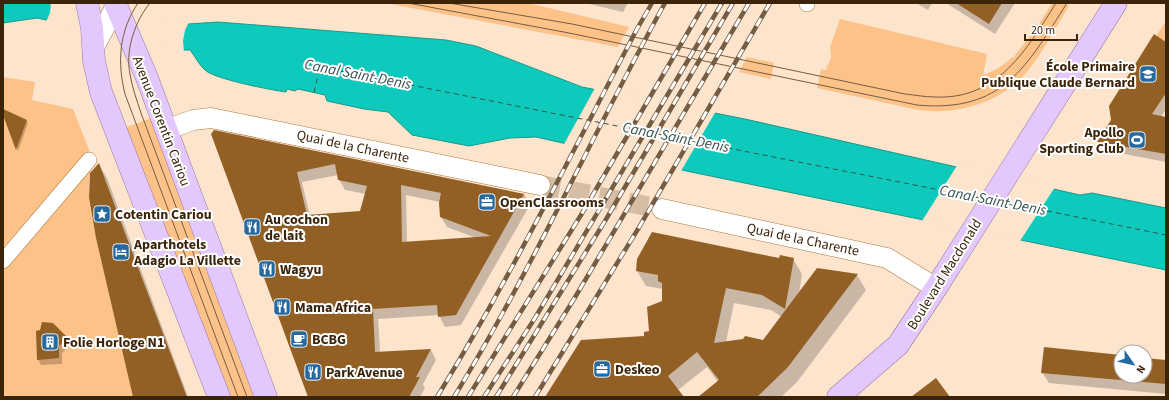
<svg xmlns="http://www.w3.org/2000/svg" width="1169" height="400" font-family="'Source Sans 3',sans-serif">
<rect width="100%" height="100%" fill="#fde4cd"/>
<g fill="#fcc288">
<polygon points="385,3 528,3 629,27 618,47"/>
<path d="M1052,3H1064L1069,6C1055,28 1043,53 1026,73C998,104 958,115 918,110L817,88L821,69L825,70L828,69L826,68L831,58L830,47L840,19L987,54L983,75C994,71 1003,66 1012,57L1013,58L1039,24Z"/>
<polygon points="1166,21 1166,42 1156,36"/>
<polygon points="747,57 774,63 771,79 739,72"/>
<polygon points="3,77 35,82 32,100 73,109 93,160 89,179 89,199 93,223 133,397 3,397"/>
<polygon points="154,117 255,397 225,397 124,128"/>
</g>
<path fill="#0dcabd" stroke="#1b9887" d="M3,3H90L188,24L218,22L446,40L476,46L582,87L745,119L1080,195L1092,193L1166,208V270L691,172L536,137L510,138L469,146L412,135L388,112L364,109L327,101L325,95L298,89L295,91L287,89L286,92C271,90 214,79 205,70C199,65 195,56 190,50H184L37,18L3,23Z"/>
<g fill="#fde4cd">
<polygon points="51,3 99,3 189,22 185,30 183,41 184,52 46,22 50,13"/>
<polygon points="595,88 716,111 681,171 563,146"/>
<polygon points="958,164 1055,187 1020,241 922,221"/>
</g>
<g fill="#0003" fill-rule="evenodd">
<polygon points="585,3 628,3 623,12"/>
<polygon points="916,3 932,3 928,10"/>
<polygon points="946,3 1015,3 995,34"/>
<polygon points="1166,43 1166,109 1161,117 1166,118 1166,162 1104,150 1099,142"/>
<polygon points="3,110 26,121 28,123 18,151"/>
<path d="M214,131L524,194L530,205L461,325L445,327L439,315L378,319L380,352L431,350L436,360L423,384L425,388L420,397H310ZM338,175L339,179L345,190L366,194L361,212L310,216L302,182ZM406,195L440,202L441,217L447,227L476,238L407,243Z"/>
<polygon points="99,165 107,178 188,397 134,397"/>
<path d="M780,259H793L802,274L799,294L857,275L866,290L797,382L781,397H699L718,382L707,367L678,390L683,397H546L645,337L650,332L664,302L663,289L646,286L637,271ZM734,303L771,310L782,317L764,341L726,342Z"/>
<polygon points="67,339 70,345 62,353 62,364 41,365 38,359"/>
<polygon points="1121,356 1121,376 1145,376 1145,359 1166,361 1166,394 1049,383 1042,372"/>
</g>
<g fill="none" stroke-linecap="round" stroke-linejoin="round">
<g stroke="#345450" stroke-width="1" stroke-dasharray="5 4" stroke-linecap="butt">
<polyline points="314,92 320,67 980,198"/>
<polyline points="1003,202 1166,235"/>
</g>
</g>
<g fill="#926025" fill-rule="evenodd">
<polygon points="956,3 1002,3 989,24"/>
<polygon points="1154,34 1166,42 1166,93 1152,114 1166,117 1166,154 1097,142 1111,120 1109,106"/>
<polygon points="3,109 27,120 16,150 3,115"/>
<path d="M214,130L524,194L456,315L438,317L437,305L373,309L375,352L431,349L416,377H420L409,397H308L211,134ZM335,164L338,180L367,186L360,211L307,215L297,172ZM401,185L441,193L439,203L440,217L491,236L402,242Z"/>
<polygon points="99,163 125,233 187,397 133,397 96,238 89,198 90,173"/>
<polygon points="652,232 779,258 780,255 794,258 785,309 762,295 726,288 714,343 743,339 745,336 763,340 817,268 858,274 788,367 757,397 698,397 719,380 697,352 668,376 684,397 545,397 581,340 644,336 644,332 649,331 647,307 662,301 662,283 658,281 658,275 636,271 637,259"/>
<polygon points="42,322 53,323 68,338 59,346 59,358 37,360 36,331 40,330"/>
<polygon points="1044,347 1121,355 1121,376 1145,376 1145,358 1166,360 1166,384 1041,373"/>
<polygon points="936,378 950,397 911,397"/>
</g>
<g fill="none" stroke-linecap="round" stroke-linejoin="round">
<polyline stroke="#d6bea6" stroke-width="20" stroke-dasharray="20 10" stroke-linecap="butt" points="540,185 662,209"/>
<defs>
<g id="pedestrian">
<polyline points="807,4 807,3"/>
<polyline points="3,261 89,160"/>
</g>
<g id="minor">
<polyline points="93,49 116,6"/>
<polyline points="166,130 193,120 211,118 540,185"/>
<polyline points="662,209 887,258 936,288"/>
</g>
<g id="primary">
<polyline points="87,3 92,28 94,61 101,92 219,397"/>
<polyline points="115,3 147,78 266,397"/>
<polyline points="838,397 898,345 936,288 1116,3"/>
</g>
</defs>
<use href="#pedestrian" stroke="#af783b" stroke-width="16"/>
<use href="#minor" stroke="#af783b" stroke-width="21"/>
<use href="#primary" stroke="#9c77a7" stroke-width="23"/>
<use href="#pedestrian" stroke="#fff" stroke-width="15"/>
<use href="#minor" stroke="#fff" stroke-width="20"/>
<use href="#primary" stroke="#e3c8fd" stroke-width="22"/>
<g stroke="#755d44" stroke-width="1">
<path d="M138,3C119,31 117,62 125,94L238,397"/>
<path d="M150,3C135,21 125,50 130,74C132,87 137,101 141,113L247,397"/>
<path d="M408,3L569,33L917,105C1003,113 1026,67 1067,3"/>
<path d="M449,3L572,24L905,94C915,95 925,97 935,97C998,100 1027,49 1056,3"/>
</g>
<defs>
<g id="rail">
<path d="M437,397C510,278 572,153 637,29L652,3"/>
<path d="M454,397C532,270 593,133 665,3"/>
<polyline points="468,397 581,215 705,3"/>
<polyline points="484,397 535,318 722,3"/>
<polyline points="496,397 605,221 733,3"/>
<polyline points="513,397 574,299 749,3"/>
<polyline points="535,397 638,229 770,3"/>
</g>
</defs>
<use href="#rail" stroke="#755d44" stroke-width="4.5"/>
<use href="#rail" stroke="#fff" stroke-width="3" stroke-dasharray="9" stroke-linecap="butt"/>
</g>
<defs>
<symbol id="school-square" viewBox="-11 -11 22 22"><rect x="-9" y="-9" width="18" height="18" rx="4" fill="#26699e" stroke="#fff"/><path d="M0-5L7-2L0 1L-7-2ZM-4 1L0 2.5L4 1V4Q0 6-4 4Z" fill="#fff"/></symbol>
<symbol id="stadium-square" viewBox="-11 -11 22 22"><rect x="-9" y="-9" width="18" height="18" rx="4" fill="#26699e" stroke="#fff"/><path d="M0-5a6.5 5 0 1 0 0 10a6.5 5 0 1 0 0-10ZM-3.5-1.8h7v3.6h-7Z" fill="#fff"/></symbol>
<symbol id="office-square" viewBox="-11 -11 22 22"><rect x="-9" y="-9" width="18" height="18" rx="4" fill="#26699e" stroke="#fff"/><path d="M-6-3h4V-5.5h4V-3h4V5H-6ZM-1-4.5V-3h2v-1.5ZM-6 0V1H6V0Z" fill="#fff"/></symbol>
<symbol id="sight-square" viewBox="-11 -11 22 22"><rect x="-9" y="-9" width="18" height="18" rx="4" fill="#26699e" stroke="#fff"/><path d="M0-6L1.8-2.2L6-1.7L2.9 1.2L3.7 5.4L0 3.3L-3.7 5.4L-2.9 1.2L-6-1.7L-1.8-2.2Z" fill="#fff"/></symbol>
<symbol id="restaurant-square" viewBox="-11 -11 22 22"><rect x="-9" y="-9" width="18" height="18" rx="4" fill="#26699e" stroke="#fff"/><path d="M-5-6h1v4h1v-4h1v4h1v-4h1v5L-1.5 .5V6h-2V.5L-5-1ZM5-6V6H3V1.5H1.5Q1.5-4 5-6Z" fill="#fff"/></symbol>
<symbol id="hotel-square" viewBox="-11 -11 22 22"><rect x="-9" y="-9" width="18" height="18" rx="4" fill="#26699e" stroke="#fff"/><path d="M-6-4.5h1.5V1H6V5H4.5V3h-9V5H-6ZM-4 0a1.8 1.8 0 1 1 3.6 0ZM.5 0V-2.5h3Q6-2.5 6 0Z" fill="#fff"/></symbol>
<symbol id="cafe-square" viewBox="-11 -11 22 22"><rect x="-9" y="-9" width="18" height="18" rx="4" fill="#26699e" stroke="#fff"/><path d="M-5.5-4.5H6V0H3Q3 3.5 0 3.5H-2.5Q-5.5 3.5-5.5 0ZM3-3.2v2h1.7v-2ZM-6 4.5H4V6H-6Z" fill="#fff"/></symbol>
<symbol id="building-square" viewBox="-11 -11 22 22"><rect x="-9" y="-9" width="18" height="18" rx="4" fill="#26699e" stroke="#fff"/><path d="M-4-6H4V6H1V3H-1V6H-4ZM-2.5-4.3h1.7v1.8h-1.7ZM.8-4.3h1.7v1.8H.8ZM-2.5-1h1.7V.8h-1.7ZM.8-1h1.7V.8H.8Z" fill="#fff"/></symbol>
</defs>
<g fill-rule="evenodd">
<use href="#school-square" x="1138" y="64" width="20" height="20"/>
<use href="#stadium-square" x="1127" y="130" width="20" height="20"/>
<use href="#office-square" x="477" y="192" width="20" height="20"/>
<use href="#sight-square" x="92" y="204" width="20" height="20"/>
<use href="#restaurant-square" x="242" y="217" width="20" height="20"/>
<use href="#hotel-square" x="111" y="242" width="20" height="20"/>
<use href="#restaurant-square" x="257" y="259" width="20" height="20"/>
<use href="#restaurant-square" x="272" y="297" width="20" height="20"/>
<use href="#cafe-square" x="289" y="329" width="20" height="20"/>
<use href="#building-square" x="40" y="332" width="20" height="20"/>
<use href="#office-square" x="592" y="359" width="20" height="20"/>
<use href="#restaurant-square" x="303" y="362" width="20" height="20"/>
</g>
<g text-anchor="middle" stroke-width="4" stroke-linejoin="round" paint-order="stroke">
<g font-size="14" font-weight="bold" fill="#3b240a" stroke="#fff" text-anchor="start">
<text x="1135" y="71" text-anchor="end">École Primaire<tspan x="1135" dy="16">Publique Claude Bernard</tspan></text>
<text x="1124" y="137" text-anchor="end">Apollo<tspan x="1124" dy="16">Sporting Club</tspan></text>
<text x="500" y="207">OpenClassrooms</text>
<text x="115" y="219">Cotentin Cariou</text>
<text x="265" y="224">Au cochon<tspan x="265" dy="16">de lait</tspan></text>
<text x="134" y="249">Aparthotels<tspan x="134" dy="16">Adagio La Villette</tspan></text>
<text x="280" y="274">Wagyu</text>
<text x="295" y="312">Mama Africa</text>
<text x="312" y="344">BCBG</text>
<text x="63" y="347">Folie Horloge N1</text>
<text x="615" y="374">Deskeo</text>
<text x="326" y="377">Park Avenue</text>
</g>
<g font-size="14" fill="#3b240a" stroke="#fff">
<text transform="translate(162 121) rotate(69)" y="5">Avenue Corentin Cariou</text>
<text transform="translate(353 146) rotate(12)" y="5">Quai de la Charente</text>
<text transform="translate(803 239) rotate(12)" y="5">Quai de la Charente</text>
<text transform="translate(944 274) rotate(-58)" y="5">Boulevard Macdonald</text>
</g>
<g font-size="15" font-style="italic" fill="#345450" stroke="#fff">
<text transform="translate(358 74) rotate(11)" y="5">Canal Saint-Denis</text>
<text transform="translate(676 137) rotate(11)" y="5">Canal Saint-Denis</text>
<text transform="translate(993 200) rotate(11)" y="5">Canal Saint-Denis</text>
</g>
</g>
<rect width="1169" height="400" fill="none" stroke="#3b240a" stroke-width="8"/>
<g transform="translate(1133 364) rotate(124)"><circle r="19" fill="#ffffff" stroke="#b1a79d"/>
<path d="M0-3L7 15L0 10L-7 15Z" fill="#26699e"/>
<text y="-6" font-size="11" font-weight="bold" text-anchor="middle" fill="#3b240a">N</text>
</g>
<path d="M1025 34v6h52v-6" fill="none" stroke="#3b240a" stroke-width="2"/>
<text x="1031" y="34" font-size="12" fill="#3b240a" stroke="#ffffff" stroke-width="3" paint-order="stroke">20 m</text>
</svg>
